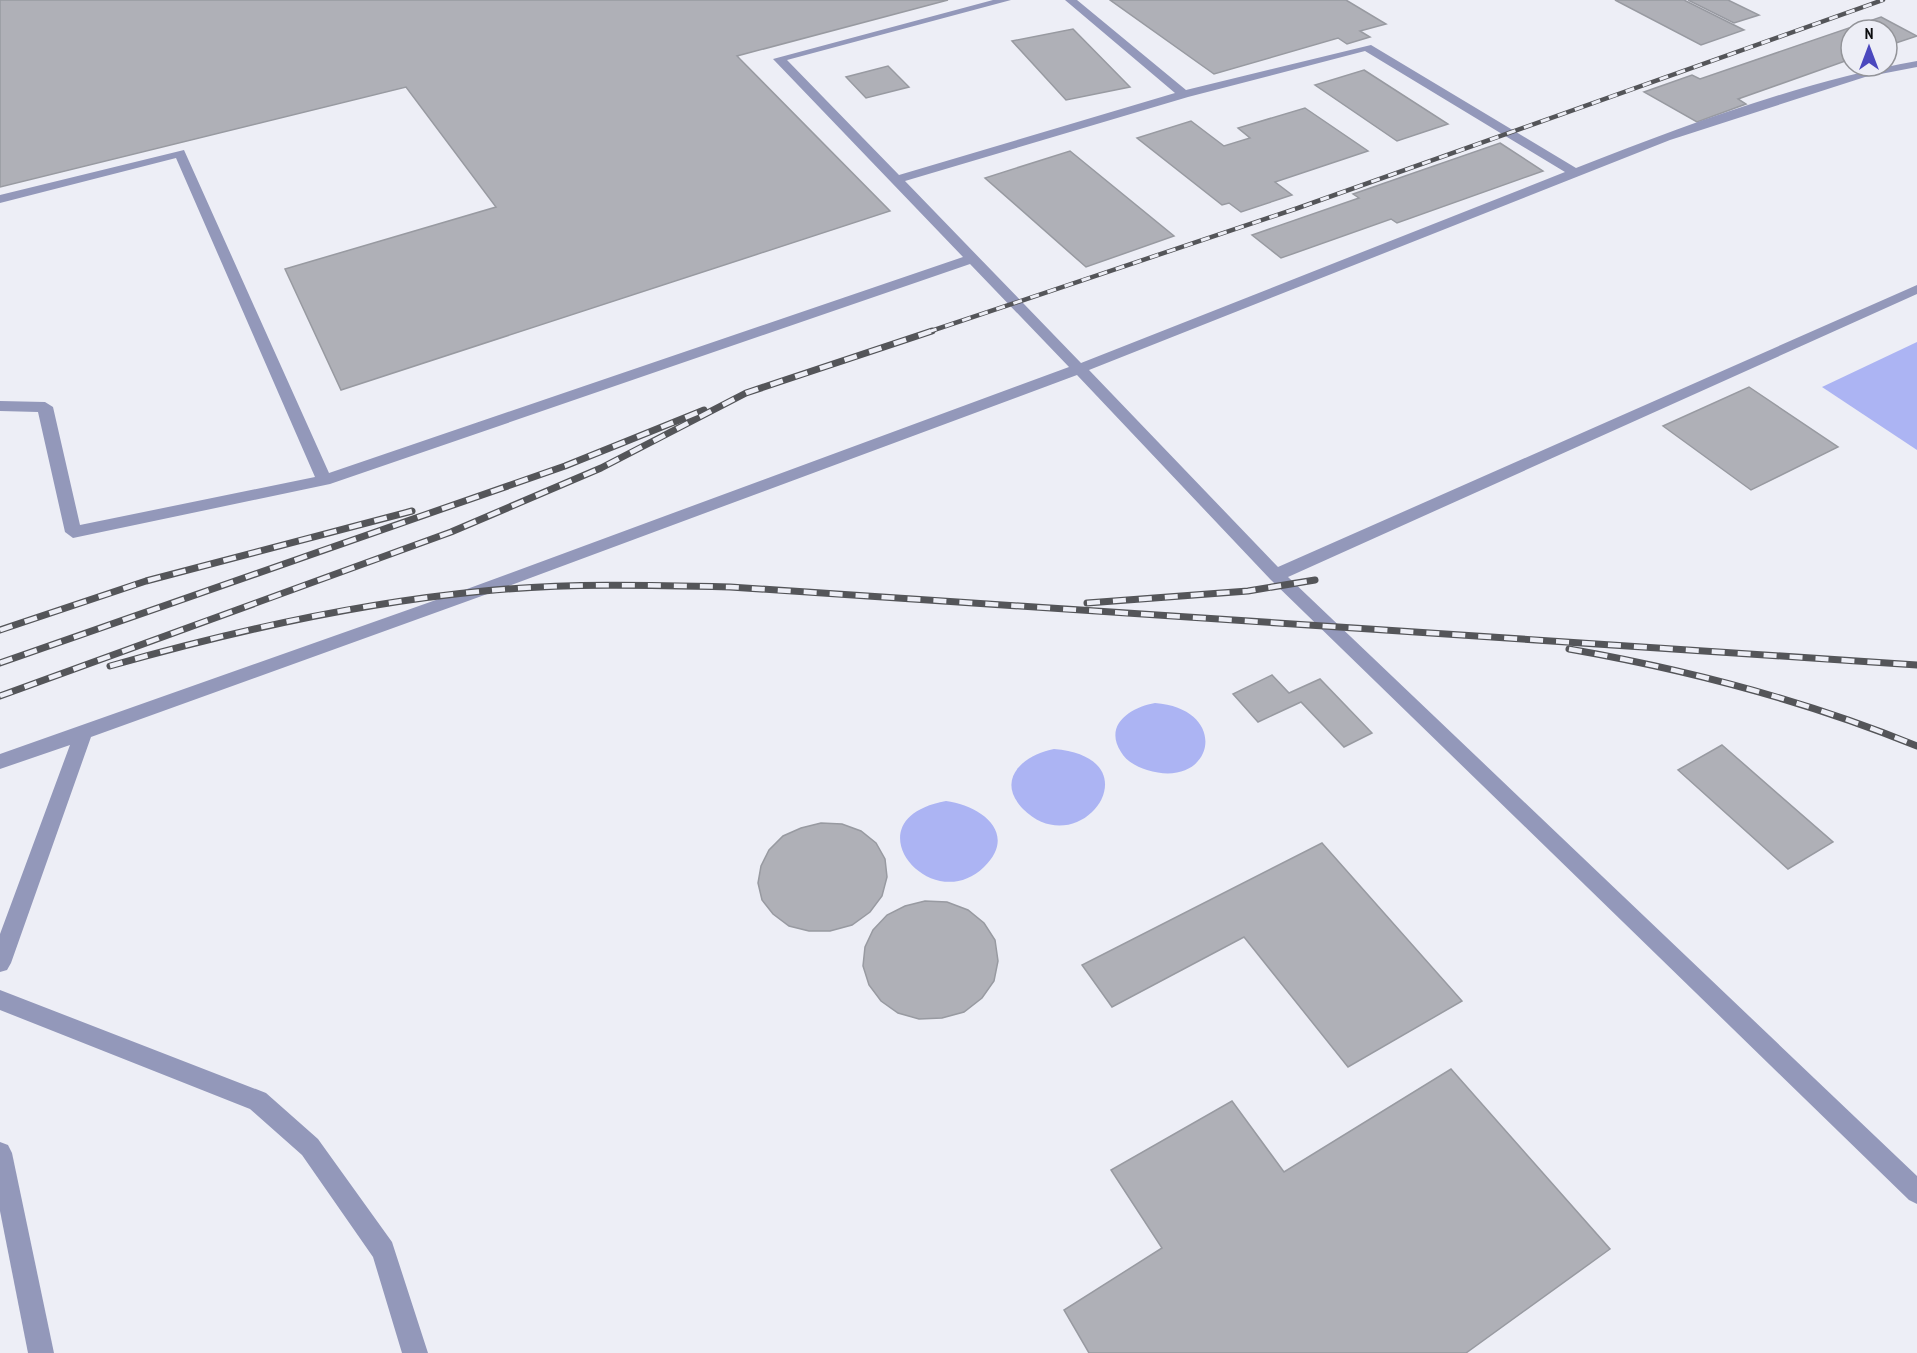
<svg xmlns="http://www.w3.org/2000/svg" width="1917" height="1353" font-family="'PT Sans Narrow',sans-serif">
<rect width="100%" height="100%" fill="#edeef6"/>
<g fill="#acb4f3">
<polygon points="1917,342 1917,450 1822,387"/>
<path d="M1155,703C1232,709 1214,791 1147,770C1137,767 1126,761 1121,752C1103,724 1132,707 1155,703Z"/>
<path d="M1054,749C1158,758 1080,866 1023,809C994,779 1025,754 1054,749Z"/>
<path d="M946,801C980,805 1019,833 984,867C931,919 847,819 946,801Z"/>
</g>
<g fill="#afb0b7" stroke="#989aa1" stroke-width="1.5">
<polygon points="0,0 948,0 737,56 890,211 341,390 285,269 496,207 406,87 0,187"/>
<polygon points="1110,0 1346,0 1386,24 1360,31 1370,37 1347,44 1338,38 1214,74"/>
<polygon points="1615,0 1684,0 1744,30 1701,45"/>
<polygon points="1688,0 1728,0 1759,15 1734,23"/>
<polygon points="1881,17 1917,36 1887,46 1887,30 1851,30 1851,59 1738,99 1746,104 1697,122 1644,92 1692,75 1700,79"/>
<polygon points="1073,29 1130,87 1066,100 1012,41"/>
<polygon points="888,66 909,87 866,98 846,77"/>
<polygon points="1364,70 1448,124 1397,141 1315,85"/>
<polygon points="1305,108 1368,151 1275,182 1292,195 1241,212 1229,203 1222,205 1137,138 1191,121 1224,146 1250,138 1238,128"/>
<polygon points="1500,143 1543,171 1397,223 1391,219 1281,258 1252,235 1359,198 1353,194"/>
<polygon points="1070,151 1174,236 1086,267 985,178"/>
<polygon points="1749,387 1838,447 1751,490 1663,426"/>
<polygon points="1272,675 1289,693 1320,679 1372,733 1344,747 1301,702 1258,722 1233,694"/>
<polygon points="1722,745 1833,842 1788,869 1678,770"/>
<polygon points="821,823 842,824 861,831 876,843 885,859 887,877 882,896 870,912 852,925 830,931 809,931 789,926 773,914 762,900 758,883 761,866 769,850 783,836 801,828"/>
<polygon points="1322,843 1462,1001 1348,1067 1244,937 1112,1007 1082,965"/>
<polygon points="925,901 947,902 968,910 984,923 995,940 998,961 994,981 982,998 964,1012 942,1018 919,1019 898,1013 881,1001 869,985 863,966 865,947 873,930 887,915 905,906"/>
<polygon points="1451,1069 1610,1249 1466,1353 1089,1353 1064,1310 1162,1248 1111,1170 1232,1101 1284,1172"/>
</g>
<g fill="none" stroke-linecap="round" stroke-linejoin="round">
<g fill="#9398ba" fill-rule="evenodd">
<path d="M993,0H1011L787,60L899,175L1175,93L1065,0H1077L1186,90L1371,45L1576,168C1686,125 1800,82 1917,61V67L1865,77L1670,140L1089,370L1278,567L1917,285V294L1288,577L1917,1176V1204L1909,1200L1270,579L1077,375L479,597L91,737L11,963L7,970L0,972V934L70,745L0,769V754L467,589L1069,367L970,264L330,484L73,538L65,532L38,412L0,411V401L45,402L53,407L80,525L315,477L176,158L0,203V195L184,150L329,473L963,257L773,59ZM1365,51L1565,172L1081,363L905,181L1188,97Z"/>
<polygon points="0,990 266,1093 318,1139 392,1242 428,1353 402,1353 373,1257 302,1155 250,1109 0,1010"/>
<polygon points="0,1142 8,1145 12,1153 54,1353 28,1353 0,1211"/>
</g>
<defs>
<polyline id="rail-far1" points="928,332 1298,208 1883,0"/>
<g id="rail">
<polyline points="1087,603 1248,591 1315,580"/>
<polyline points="0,630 146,581 412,511"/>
<path d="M1569,649C1689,670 1804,700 1917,746"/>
<polyline points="0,663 565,466 704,410"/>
<path d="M110,666C233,631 357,603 484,591C566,583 648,585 730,587L1917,665"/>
<polyline points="0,696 451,532 601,468 746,393 932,331"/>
</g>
</defs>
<use href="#rail-far1" stroke="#545559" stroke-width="4.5"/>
<use href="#rail" stroke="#545559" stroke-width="7"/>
<use href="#rail-far1" stroke="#edeef6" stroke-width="3" stroke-dasharray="9" stroke-linecap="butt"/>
<use href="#rail" stroke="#edeef6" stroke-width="4.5" stroke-dasharray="13" stroke-linecap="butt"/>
</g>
<g transform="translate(1869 48)"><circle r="28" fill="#edeef6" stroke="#939499" stroke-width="1.5"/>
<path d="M0-4.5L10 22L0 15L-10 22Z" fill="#4b48be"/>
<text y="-9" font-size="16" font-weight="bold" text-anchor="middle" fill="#0b0c0e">N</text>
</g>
</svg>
